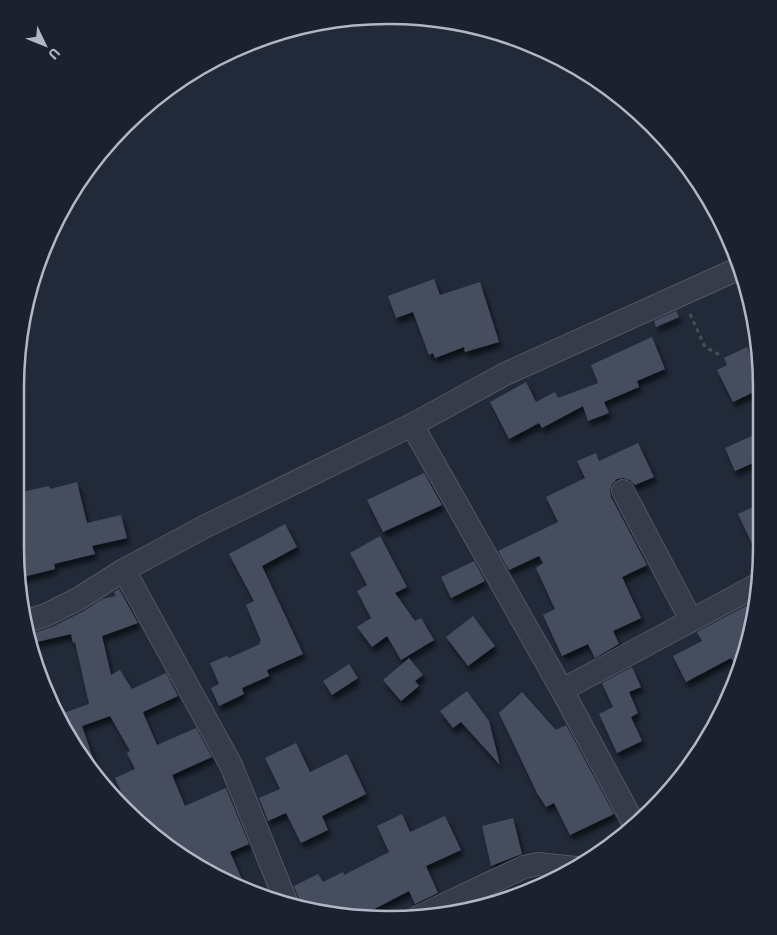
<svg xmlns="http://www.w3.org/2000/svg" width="777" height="935" font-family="'Exo 2',sans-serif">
<defs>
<filter id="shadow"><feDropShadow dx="3" dy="5.5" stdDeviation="2.5" flood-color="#0009"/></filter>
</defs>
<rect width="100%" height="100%" fill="#222a39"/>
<g fill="#444d5e" filter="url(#shadow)">
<polygon points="434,279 440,295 480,282 499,342 465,352 464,347 435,358 433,353 429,355 413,312 396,318 388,296"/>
<polygon points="676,311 679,317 656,327 654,321"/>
<polygon points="652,337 665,369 637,381 639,387 604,402 609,413 588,421 583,406 542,428 539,423 509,439 490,402 526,382 536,402 555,392 558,398 598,383 591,365"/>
<polygon points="747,347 761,376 762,388 733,402 717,370 727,365 724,358"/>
<polygon points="754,435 762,452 762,459 735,471 725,448"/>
<polygon points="638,443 654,477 635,485 630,480 623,478 617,479 612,484 610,491 611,497 647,565 622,577 641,618 613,631 619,644 595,658 588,644 562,656 543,615 555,609 536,568 543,563 539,556 509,570 498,551 558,522 546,497 585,478 577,461 596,453 599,461"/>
<polygon points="424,473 442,505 383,532 367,500"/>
<polygon points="77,482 87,523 121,515 127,538 92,546 95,554 54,564 55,569 19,578 15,546 16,492 22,492 49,486 50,489"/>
<polygon points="761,503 761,563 738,514"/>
<polygon points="285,524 297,547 262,566 303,654 267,670 269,676 242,688 244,694 219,706 211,688 219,684 210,663 227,656 229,658 260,644 259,642 261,641 246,605 254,601 229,554"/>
<polygon points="380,536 407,587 395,593 415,621 421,618 434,640 401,660 387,636 372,647 357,627 371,618 357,591 367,585 350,553"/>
<polygon points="474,561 485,581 451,598 441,577"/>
<polygon points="119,589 138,623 102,636 111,675 120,670 132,689 166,673 178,696 143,712 144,715 157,745 196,728 212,757 172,775 185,806 226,788 249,844 230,852 246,889 181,857 130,813 115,778 135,769 127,753 130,751 110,716 82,726 97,770 93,772 65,732 58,715 89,704 75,642 73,643 71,634 28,644 27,635 52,627 84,611 102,599 116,596 114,592"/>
<polygon points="746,606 752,614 752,617 740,671 731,658 686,682 673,656 702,641 697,632"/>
<polygon points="473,616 495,646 468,666 446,637"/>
<polygon points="409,658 423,675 415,681 419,686 401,701 383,680"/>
<polygon points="349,664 358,678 332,695 323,681"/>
<polygon points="632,667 641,687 629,692 638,713 631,717 642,741 617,753 599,714 613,707 602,683"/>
<polygon points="467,691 489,721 500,765 461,722 453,728 440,711"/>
<polygon points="522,692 556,730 566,725 614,814 570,835 554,803 546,807 537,793 499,713"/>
<polygon points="296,743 310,772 347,754 366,794 322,816 328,830 301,843 286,813 268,821 259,798 280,789 265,758"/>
<polygon points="402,814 410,832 445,816 461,850 426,866 438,893 415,904 409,891 357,918 300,906 299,899 294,886 318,874 323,882 343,872 344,875 389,852 377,826"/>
<polygon points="513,818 522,854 491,866 482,826"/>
</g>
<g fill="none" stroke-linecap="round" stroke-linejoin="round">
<defs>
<g id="minor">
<polyline points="412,425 562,690 759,584"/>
<polyline points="623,491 691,620"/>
<polyline points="124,570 231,765 287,904"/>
<polyline points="25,622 46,615 78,599 124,570 204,527 412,425 505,374 740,268"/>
<polyline points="562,690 634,824"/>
<polyline points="418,917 524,867 538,864 576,868"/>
</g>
</defs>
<use href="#minor" stroke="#515764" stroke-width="24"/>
<polyline stroke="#425357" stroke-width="3" stroke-dasharray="4 4" stroke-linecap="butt" points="690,314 705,347 720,355"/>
<use href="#minor" stroke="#363c49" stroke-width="22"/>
</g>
<path d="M0 0H777V935H0ZM388 24H389A364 364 0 0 1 753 388V547A364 364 0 0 1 389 911H388A364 364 0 0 1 24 547V388A364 364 0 0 1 388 24Z" fill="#1b212e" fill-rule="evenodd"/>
<path fill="none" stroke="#b1b7c5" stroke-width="2.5" d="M388 24H389A364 364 0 0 1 753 388V547A364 364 0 0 1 389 911H388A364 364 0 0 1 24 547V388A364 364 0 0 1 388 24Z"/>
<g transform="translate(45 45) rotate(133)" stroke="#1b212e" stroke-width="4" paint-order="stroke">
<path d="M0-4L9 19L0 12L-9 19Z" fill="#b1b7c5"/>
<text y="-8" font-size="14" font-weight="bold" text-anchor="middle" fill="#b1b7c5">U</text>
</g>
</svg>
